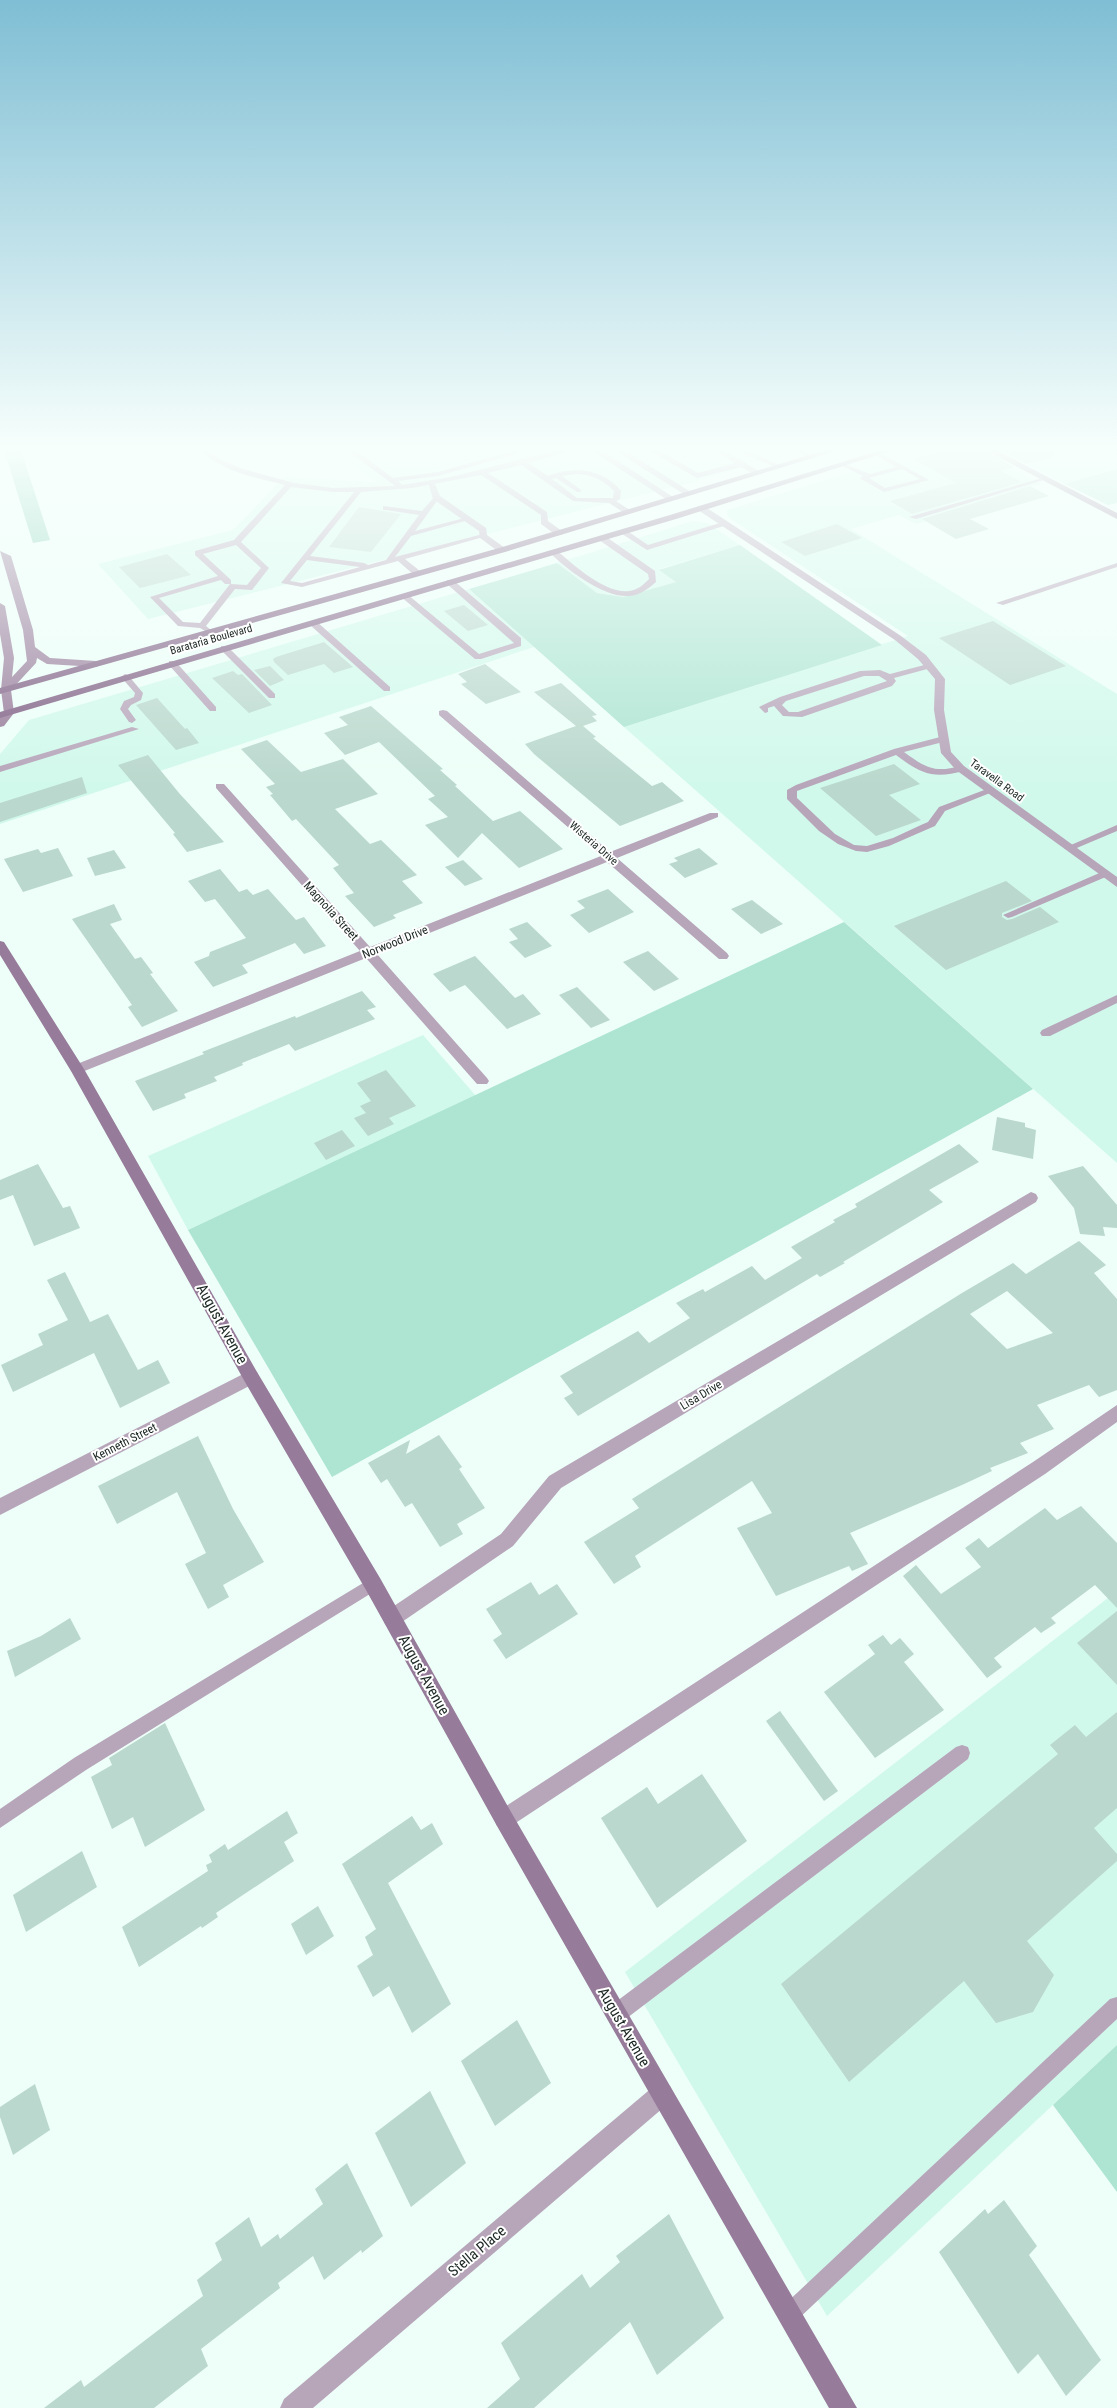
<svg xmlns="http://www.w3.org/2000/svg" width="1117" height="2408" font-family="'Roboto Condensed',sans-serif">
<rect width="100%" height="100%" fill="#edfff8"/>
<g fill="#d1f9eb">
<polygon points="331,450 803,450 690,483 148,619 98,564 233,530 284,477 376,482"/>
<polygon points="923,450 976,450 1042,484 984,499 990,503 916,524 899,515 851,529 1117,694 1117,1163 624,727 908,636 728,517 727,510"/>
<polygon points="1000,450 1117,450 1117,469 1065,484"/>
<polygon points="693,521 707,523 740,545 660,569 676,582 623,597 597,593 557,563"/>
<polygon points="469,589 534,647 0,824 0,754 29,720"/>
<polygon points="423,1035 476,1096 188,1230 148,1156"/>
<polygon points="1117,1591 1117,2045 827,2316 625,1972"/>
</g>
<g fill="#ade4d2">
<polygon points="1117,469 1117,503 1108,505 1065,484"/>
<polygon points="740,545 882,645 624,727 469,589 557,563 597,593 623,597 676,582 659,570"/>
<polygon points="844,922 1033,1089 332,1477 188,1230"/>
<polygon points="1117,2045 1117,2192 1053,2105"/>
</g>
<polygon fill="#83cdb6" points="4,450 21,450 50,540 33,543"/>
<g fill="#bad8cd" fill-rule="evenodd">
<polygon points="948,450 983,450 1014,467 1001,471 1022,482 912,514 890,501 956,483 913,459"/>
<polygon points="1001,450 1054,450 1054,456 1026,464"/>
<polygon points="1030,486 1049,496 970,519 989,529 956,539 922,519"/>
<polygon points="359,507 401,514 371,552 329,547"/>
<polygon points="837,524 862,538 805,556 781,542"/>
<polygon points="167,554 191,575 140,588 119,567"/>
<polygon points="464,605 488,625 468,631 444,611"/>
<polygon points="993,621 1066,666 1010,685 939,638"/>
<polygon points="324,642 353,667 334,673 324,664 288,675 274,662 273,659 276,657"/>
<polygon points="485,664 521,692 486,704 461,684 467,682 458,674"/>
<polygon points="270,666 284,680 270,686 254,670"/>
<polygon points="233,671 238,675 242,674 272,705 249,713 212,678"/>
<polygon points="561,683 597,715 592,716 597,721 583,726 596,737 593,738 652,786 662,782 684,801 620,826 534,754 525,744 576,726 534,692"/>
<polygon points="157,698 185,729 187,728 199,743 176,750 136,705"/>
<polygon points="371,706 443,769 440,770 457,785 455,786 493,821 520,811 563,849 519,868 482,833 458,858 425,825 448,817 428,799 435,796 379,742 345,755 324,733 348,725 339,717"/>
<polygon points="267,740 301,772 343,759 378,794 335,809 370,844 381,840 417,875 402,881 423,903 393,915 396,918 374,927 345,896 354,893 333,868 339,865 296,819 292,821 270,795 273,794 266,787 275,784 241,749"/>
<polygon points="148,755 179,793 224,842 187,852 173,834 175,833 118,765"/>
<polygon points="894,764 920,784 889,795 921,820 876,836 820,788"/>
<polygon points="82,777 87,793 0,822 0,803"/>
<polygon points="58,848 73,876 23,892 4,859 38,849 41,853"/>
<polygon points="699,848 718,864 685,878 669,864 678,861 674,858"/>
<polygon points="114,850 126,868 95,876 87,858"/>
<polygon points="463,860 483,879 465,886 445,867"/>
<polygon points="220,869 239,892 247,889 253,895 268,889 296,920 304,917 326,946 304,954 295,943 242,965 248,973 213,987 194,962 209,956 210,952 246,938 215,899 205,902 188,881"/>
<polygon points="1006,881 1032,901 1002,913 1002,917 1007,920 1012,919 1040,907 1059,922 946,970 894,926"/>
<polygon points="608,889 634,912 589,933 570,915 585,908 577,901"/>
<polygon points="752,900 783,924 761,934 731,909"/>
<polygon points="114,904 122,920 110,924 135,959 141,957 153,973 150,974 178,1011 142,1027 128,1007 132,1005 72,919"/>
<polygon points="527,922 552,946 525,958 509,942 518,939 509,929"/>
<polygon points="648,951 679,979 654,991 623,962"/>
<polygon points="475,956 515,998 523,994 541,1014 507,1029 465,985 450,992 433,974"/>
<polygon points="577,987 610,1020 591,1028 559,995"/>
<polygon points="362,991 376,1007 367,1010 375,1019 295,1051 289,1044 242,1063 243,1065 214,1077 217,1081 184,1094 186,1098 153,1111 135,1081 204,1054 202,1052 295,1016 296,1018"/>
<polygon points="386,1070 416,1106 389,1118 394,1124 368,1136 354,1118 366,1113 360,1106 371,1101 357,1083"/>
<polygon points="997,1117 1025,1123 1025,1127 1036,1130 1033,1159 992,1150"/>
<polygon points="342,1130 355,1146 326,1160 314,1143"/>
<polygon points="959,1144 979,1162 929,1190 943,1202 843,1262 845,1263 820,1277 817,1274 578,1416 564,1398 573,1393 560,1376 638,1331 649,1343 690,1318 676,1303 703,1289 705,1292 752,1266 765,1280 802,1258 791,1247 835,1222 833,1220 857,1207 855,1204"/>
<polygon points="38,1164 63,1208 70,1206 80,1228 34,1246 13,1195 0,1200 0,1180"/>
<polygon points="1083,1166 1117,1205 1117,1228 1103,1227 1105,1236 1080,1234 1074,1208 1048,1176"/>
<path d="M1079,1241L1106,1265L1094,1273L1117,1299V1390L1099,1397L1089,1385L1037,1405L1054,1429L1020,1443L1028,1453L990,1468L992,1471L962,1485L850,1533L868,1564L852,1571L849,1566L776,1596L737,1528L772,1513L752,1481L635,1556L641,1567L614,1584L584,1542L639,1508L632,1499L962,1293L1013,1263L1026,1274ZM1007,1291L1053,1333L1007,1349L970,1314Z"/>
<polygon points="65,1272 90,1322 108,1314 138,1370 158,1360 170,1383 120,1408 94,1353 13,1392 1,1365 43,1345 38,1334 68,1320 47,1280"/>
<polygon points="439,1435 462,1467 459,1469 485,1508 457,1524 463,1534 440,1547 412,1503 405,1507 387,1479 381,1483 368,1463 410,1440 406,1454"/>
<polygon points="198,1436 233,1509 264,1562 223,1585 229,1597 208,1609 185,1564 206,1553 177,1492 117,1524 98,1486"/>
<polygon points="1081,1506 1117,1543 1117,1608 1095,1585 1051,1618 1056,1623 1041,1633 1035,1627 994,1658 1002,1667 987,1678 903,1576 916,1565 941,1594 981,1567 965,1548 979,1538 988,1548 1045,1508 1057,1520"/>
<polygon points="531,1582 539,1595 557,1584 578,1614 506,1659 493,1640 502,1634 486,1609"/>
<polygon points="1117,1611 1117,1685 1077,1643"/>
<polygon points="70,1618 81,1639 15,1677 7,1651 41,1636"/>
<polygon points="883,1635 891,1645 900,1638 914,1654 904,1662 944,1710 875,1758 824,1692 875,1654 868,1645"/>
<polygon points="780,1711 838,1791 824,1801 766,1721"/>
<polygon points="1117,1712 1117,1808 1094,1828 1117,1854 1117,1861 1027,1941 1054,1975 1033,2012 996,2023 964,1981 849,2082 781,1984 1058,1754 1050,1745 1075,1725 1086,1737"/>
<polygon points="165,1723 205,1810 145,1847 133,1817 112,1829 91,1777 112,1765 109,1758"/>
<polygon points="702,1774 747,1841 657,1908 601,1818 647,1787 658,1804"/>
<polygon points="287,1811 298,1833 284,1842 294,1861 216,1913 218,1917 202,1928 201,1926 139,1967 122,1927 208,1871 206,1865 212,1862 209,1855 225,1844 228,1850"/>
<polygon points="412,1816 421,1830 432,1823 443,1844 388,1883 451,2004 412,2033 389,1986 373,1997 357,1966 373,1955 365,1937 376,1929 342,1864"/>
<polygon points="82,1851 97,1887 26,1932 13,1895"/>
<polygon points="318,1906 334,1936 306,1955 291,1924"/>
<polygon points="517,2020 551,2083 495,2126 461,2061"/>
<polygon points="35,2084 50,2130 13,2155 0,2117 0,2107"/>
<polygon points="430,2091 466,2163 411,2207 375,2133"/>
<polygon points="347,2163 383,2236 362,2253 361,2250 324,2280 313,2256 278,2283 280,2288 201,2349 208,2366 154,2408 44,2408 81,2380 84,2387 203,2296 197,2280 222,2260 215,2243 249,2217 261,2247 278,2234 280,2239 323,2204 315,2189"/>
<polygon points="1004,2200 1037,2246 1029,2255 1101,2360 1066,2396 1038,2354 1018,2374 939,2252 985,2209 988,2214"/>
<polygon points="669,2214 724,2318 657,2375 630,2322 534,2408 487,2408 520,2379 501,2343 582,2274 590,2288 620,2262 616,2256"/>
</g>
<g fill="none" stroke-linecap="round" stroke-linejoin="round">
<g fill="#b7a5ba" fill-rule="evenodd">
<path d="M200,450H207L223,461L243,469L294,483L333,488L395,486L347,450H355L393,478L438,472L517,450H529L438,476L398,481L402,485L451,477L559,450H571L528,463L548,476C574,466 602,468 621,491L620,499L616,501L633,512L626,514L609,503L573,501L521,465L488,473L547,512L548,521L562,531V535H556L541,524V515L481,475L412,488L361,492L310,556L364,563L368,565L386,560L419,515L386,510H383V506L422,511L436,495L440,497L415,531L468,517L472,519L411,536L395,557L483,534L487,536L405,559L420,571V575H414L398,561L302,587L281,583L354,492H333L291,487L241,542L269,568L252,590L235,589L206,626L211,630L207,632L200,628L178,626L150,597L218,576L195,555V551L234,540L285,485C257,478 222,472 200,450ZM576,474C592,474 603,480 614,491L613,498H577L552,479L556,478L577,492H581V490L562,476ZM236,545L261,568L247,585L230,584L200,623L183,622L159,598L221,580L225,584H231V580L203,554ZM307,560L360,567L302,583L290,581Z"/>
<polygon points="736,450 745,450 783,467 778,468"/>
<polygon points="794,450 803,450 815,457 810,458"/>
<path d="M878,452L929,480L884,492L861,479L860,478L863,476L840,465L845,464L870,474L896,467L876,455L875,454ZM902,469L920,479L885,488L869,478Z"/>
<polygon points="1042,478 1047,479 916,519 909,517"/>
<polygon points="723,522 730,524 647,550 619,532 626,530 648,545"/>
<path d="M599,536H605L655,571L656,582C648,589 640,595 629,596C604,598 566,569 549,552L556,550C574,565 605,594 629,591C638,590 643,585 649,579L648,574L599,540Z"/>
<polygon points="1117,563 1117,567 1003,605 996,603"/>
<polygon points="447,580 453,580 521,638 521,646 481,659 475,659 400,596 407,594 479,654 514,643 447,584"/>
<polygon points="310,621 316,621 390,687 390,691 384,691 310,625"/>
<polygon points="221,646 227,646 275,694 275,698 269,698 221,650"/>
<polygon points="169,661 175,661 216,707 216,711 210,711 169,665"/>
<path d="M928,664H931V668L894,678L896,681L892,686L802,717L783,716L774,706L768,708V712L765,713L759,707L780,697L860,671L880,670L890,674ZM864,676H879L887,681L798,712H789L782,705L786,701Z"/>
<polygon points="125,674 128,675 143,693 141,700 131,705 128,709 136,720 132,723 129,722 120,709 124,701 134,697 135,693 121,677"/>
<polygon points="132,727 139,729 0,772 0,766"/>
<path d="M944,736L947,737V741L904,752C926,768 934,773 961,766L964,767V771C933,779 921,774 896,755L797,791V798L835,834L854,845L867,846L893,838L921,825L928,822L939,807L987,789H993L995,791L945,811L935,826L928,829L889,846L867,852L856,851L838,844L819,831L787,799V790L796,785L894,749Z"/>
<polygon points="1117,825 1117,831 1072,850 1069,851 1064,848"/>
<polygon points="1104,871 1108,872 1108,876 1012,917 1008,918 1003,915"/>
<polygon points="1117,995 1117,1003 1050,1036 1042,1036 1040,1033 1042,1030"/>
<polygon points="373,1577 378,1579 381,1584 378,1589 86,1770 0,1828 0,1809 74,1758"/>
<polygon points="962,1745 968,1747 970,1753 968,1759 623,2021 616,2023 609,2021 607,2014 609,2007 956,1747"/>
<polygon points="1117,1997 1117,2019 796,2321 789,2325 782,2321 778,2314 782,2307 1110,1999"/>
</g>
<g fill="#b7a5ba" fill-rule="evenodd">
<polygon points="591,450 601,450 676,499 669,501"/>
<polygon points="614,450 624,450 694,494 687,496"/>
<polygon points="648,450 658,450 698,473 735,463 714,450 724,450 762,473 755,475 741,467 697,478"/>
<polygon points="428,482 434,482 440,496 486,528 487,535 505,548 505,552 499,552 480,538 479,531 433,499"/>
<polygon points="698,506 704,506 901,636 926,655 945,679 944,710 951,752 964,766 1117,877 1117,887 956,770 941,753 934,710 935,679 918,659 895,640 698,510"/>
<polygon points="443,710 447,711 610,852 710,813 718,813 718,817 617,858 727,953 729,956 727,959 719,959 607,862 377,954 487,1078 489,1081 487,1084 477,1084 366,958 82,1072 72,1072 70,1069 72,1066 360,951 216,788 216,784 224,784 370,947 601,856 439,715 439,711"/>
<polygon points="1031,1192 1036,1194 1038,1198 1036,1202 561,1488 513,1546 399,1624 392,1627 385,1624 383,1618 385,1612 501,1534 549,1476"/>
<polygon points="251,1370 257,1372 259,1377 257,1382 0,1515 0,1498"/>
<polygon points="1117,1405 1117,1422 1045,1474 511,1826 504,1829 497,1826 494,1819 497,1812 1033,1462"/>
<polygon points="662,2082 670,2086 674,2094 670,2102 313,2408 280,2408 284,2399 654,2086"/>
</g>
<g fill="#977b9a" fill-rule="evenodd">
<polygon points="985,450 996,450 1117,513 1117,519"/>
<polygon points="0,551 11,556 33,630 35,647 50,658 96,661 101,664 96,667 47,664 37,658 36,663 11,690 14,713 4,726 0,727 0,717 4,713 1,690 4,658 0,634 0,603 5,606 14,658 12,677 27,661 23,630"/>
<polygon points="0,941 4,942 84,1069 257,1372 380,1578 511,1812 857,2408 829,2408 497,1826 366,1590 245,1382 71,1071 0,955"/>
</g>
<g fill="#7f5e84" fill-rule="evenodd">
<polygon points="826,450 839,450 505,552 0,694 0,688 499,548"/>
<polygon points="881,450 894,450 676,519 0,718 0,712 670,515"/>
</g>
</g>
<linearGradient id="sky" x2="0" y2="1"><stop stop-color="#7fbed4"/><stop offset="0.57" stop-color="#f7fffc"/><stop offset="1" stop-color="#f7fffc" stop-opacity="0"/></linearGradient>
<rect width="1117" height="787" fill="url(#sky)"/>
<g text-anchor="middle" stroke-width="4" stroke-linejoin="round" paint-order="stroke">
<g font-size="11" fill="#1a2622" stroke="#fff">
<text transform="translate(211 639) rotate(-16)" y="4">Barataria Boulevard</text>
<text transform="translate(997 780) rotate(36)" y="4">Taravella Road</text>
<text transform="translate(594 843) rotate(41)" y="4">Wisteria Drive</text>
</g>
<g font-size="12" fill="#1a2622" stroke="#fff">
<text transform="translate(331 911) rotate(48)" y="4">Magnolia Street</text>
<text transform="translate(395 942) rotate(-22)" y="4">Norwood Drive</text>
<text transform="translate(701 1395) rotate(-31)" y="4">Lisa Drive</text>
<text transform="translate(125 1442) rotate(-27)" y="4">Kenneth Street</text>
</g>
<g font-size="15" fill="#1a2622" stroke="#fff">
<text transform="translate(222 1324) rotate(61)" y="5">August Avenue</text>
<text transform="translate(424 1675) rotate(61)" y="5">August Avenue</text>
<text transform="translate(624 2027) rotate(60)" y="5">August Avenue</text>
<text transform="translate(477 2251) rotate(-40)" y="5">Stella Place</text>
</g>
</g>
</svg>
